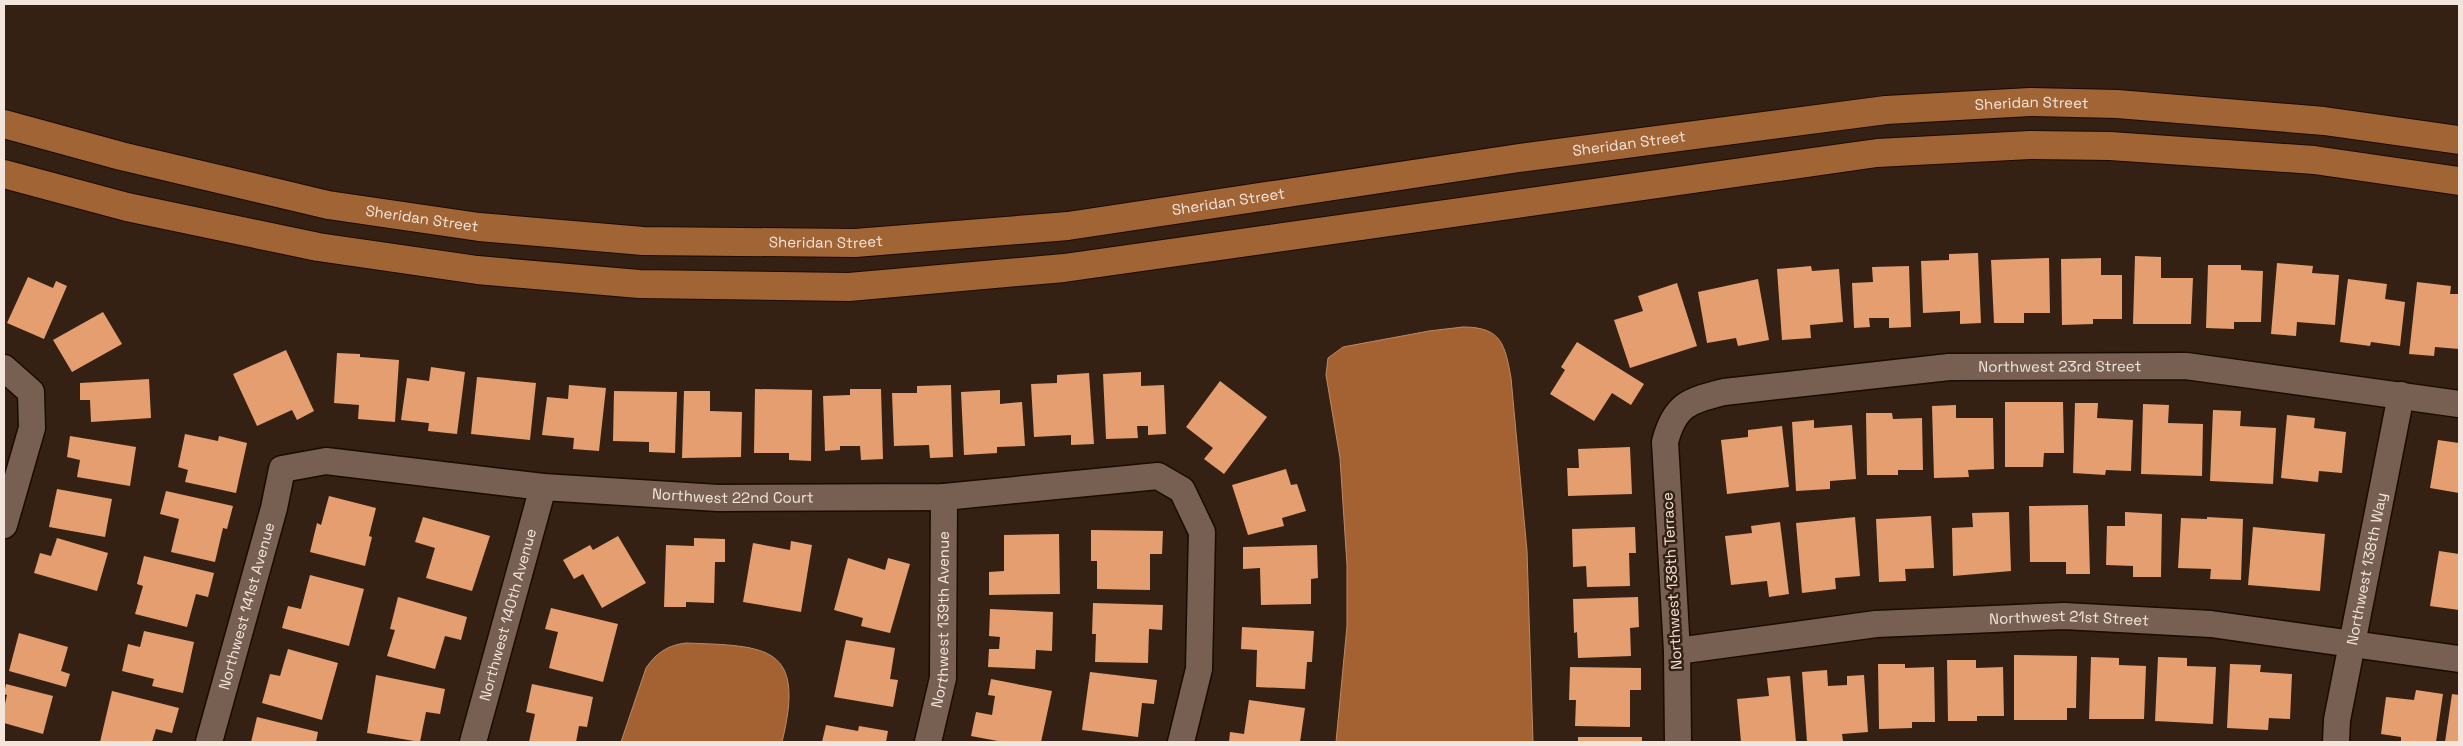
<svg xmlns="http://www.w3.org/2000/svg" width="2463" height="746" font-family="'Space Grotesk',sans-serif">
<rect width="100%" height="100%" fill="#352114"/>
<g fill="#a46233" stroke="#bc8966">
<path d="M1463,327C1502,327 1505,345 1511,378L1527,551L1533,742H1336L1347,626V565L1340,458L1326,375L1328,358L1343,347L1429,331Z"/>
<path d="M686,643C767,646 806,645 782,742H621L646,668C656,653 668,645 686,643Z"/>
</g>
<g fill="#e59e6f">
<polygon points="1978,253 1981,323 1960,324 1960,311 1923,313 1921,261 1949,260 1949,254"/>
<polygon points="2135,256 2161,257 2161,278 2193,278 2191,324 2133,324"/>
<polygon points="2049,258 2050,313 2024,313 2024,323 1994,323 1991,260"/>
<polygon points="2101,258 2101,275 2122,275 2122,319 2093,319 2093,324 2062,325 2061,259"/>
<polygon points="2277,263 2313,266 2312,273 2339,275 2335,325 2297,322 2296,336 2271,334"/>
<polygon points="2208,265 2241,265 2241,270 2263,271 2261,322 2234,322 2234,329 2206,328"/>
<polygon points="1811,266 1812,271 1839,269 1843,322 1810,325 1811,338 1782,340 1777,269"/>
<polygon points="1909,266 1911,327 1889,328 1889,318 1869,318 1870,327 1854,328 1852,283 1873,282 1872,267"/>
<polygon points="28,277 53,288 56,281 67,286 44,339 7,323"/>
<polygon points="1758,279 1769,340 1738,346 1736,338 1707,343 1698,292"/>
<polygon points="2348,279 2387,284 2385,299 2405,302 2400,346 2371,342 2370,346 2340,342"/>
<polygon points="2417,282 2451,286 2450,294 2459,294 2459,349 2435,347 2434,356 2409,354"/>
<polygon points="1677,283 1697,346 1630,368 1614,320 1643,311 1638,296"/>
<polygon points="103,312 122,344 72,372 53,340"/>
<polygon points="1577,342 1644,384 1631,405 1612,393 1594,421 1550,394 1565,370 1561,367"/>
<polygon points="286,350 314,411 297,420 292,410 257,426 233,374"/>
<polygon points="337,353 360,354 360,357 399,360 395,422 358,419 359,405 334,403"/>
<polygon points="431,367 465,372 457,434 428,431 429,423 401,420 407,378 429,381"/>
<polygon points="1141,372 1141,386 1164,385 1166,434 1148,435 1148,426 1137,426 1138,438 1106,439 1103,374"/>
<polygon points="1089,373 1094,444 1071,445 1071,435 1034,437 1031,384 1057,383 1057,375"/>
<polygon points="477,377 536,383 530,440 471,434"/>
<polygon points="149,379 151,418 91,422 90,400 80,400 80,383"/>
<polygon points="1220,381 1267,417 1224,474 1204,459 1213,448 1186,427"/>
<polygon points="569,385 606,388 599,451 573,449 574,438 542,435 547,397 568,399"/>
<polygon points="951,385 953,457 930,458 929,445 894,446 892,393 917,393 917,386"/>
<polygon points="755,389 812,390 811,461 789,460 789,453 754,453"/>
<polygon points="850,389 881,389 883,459 861,460 860,446 840,446 840,450 825,451 823,396 850,395"/>
<polygon points="1000,390 1000,404 1022,402 1025,446 997,447 997,453 964,455 961,392"/>
<polygon points="614,391 677,392 675,453 649,452 649,442 613,441"/>
<polygon points="684,391 710,391 710,411 742,412 741,457 682,458"/>
<polygon points="2005,402 2063,402 2064,453 2044,453 2043,467 2005,467"/>
<polygon points="2075,403 2098,403 2097,418 2133,420 2131,471 2106,470 2105,475 2073,473"/>
<polygon points="2143,404 2169,405 2168,423 2203,424 2202,476 2141,474"/>
<polygon points="1956,405 1956,418 1993,418 1994,469 1968,470 1969,477 1934,478 1932,406"/>
<polygon points="2213,410 2241,411 2240,426 2276,428 2273,484 2210,481"/>
<polygon points="1866,413 1892,413 1893,419 1922,418 1923,470 1898,470 1898,475 1867,475"/>
<polygon points="2287,415 2315,418 2314,428 2346,432 2342,473 2319,471 2318,482 2281,478"/>
<polygon points="1814,420 1814,428 1852,425 1856,479 1830,481 1830,489 1796,491 1792,422"/>
<polygon points="1782,426 1789,487 1727,494 1721,440 1748,437 1748,430"/>
<polygon points="185,434 218,441 219,436 247,443 236,493 185,482 188,470 178,467"/>
<polygon points="70,436 136,447 130,486 77,477 80,460 67,457"/>
<polygon points="2438,440 2459,443 2459,493 2430,488"/>
<polygon points="1630,447 1632,494 1568,496 1567,468 1579,468 1578,449"/>
<polygon points="1286,469 1291,485 1297,484 1306,511 1282,518 1284,526 1248,535 1232,485"/>
<polygon points="57,489 112,499 105,537 49,527"/>
<polygon points="166,491 233,506 227,529 223,528 215,562 171,552 179,519 160,514"/>
<polygon points="329,496 376,508 369,536 372,537 365,566 310,552 317,523 321,525"/>
<polygon points="2088,505 2090,574 2066,574 2066,562 2030,562 2029,506"/>
<polygon points="2009,512 2011,571 1953,576 1952,528 1973,527 1972,513"/>
<polygon points="2125,512 2162,514 2161,577 2133,577 2133,566 2106,565 2107,526 2125,526"/>
<polygon points="1931,516 1934,568 1905,569 1906,581 1879,582 1876,519"/>
<polygon points="423,517 490,536 472,591 426,578 435,548 415,542"/>
<polygon points="1855,517 1860,576 1835,578 1836,589 1802,593 1796,523"/>
<polygon points="2207,517 2243,519 2241,580 2210,579 2211,569 2178,568 2181,518 2207,519"/>
<polygon points="1780,522 1789,594 1769,597 1767,581 1731,585 1725,536 1752,533 1751,526"/>
<polygon points="1635,527 1636,553 1629,553 1630,586 1587,587 1586,566 1573,567 1572,529"/>
<polygon points="2253,527 2325,534 2320,591 2248,585"/>
<polygon points="1091,530 1163,531 1162,554 1150,554 1150,590 1097,589 1097,561 1091,561"/>
<polygon points="1059,534 1060,594 989,595 989,572 1004,571 1004,535"/>
<polygon points="618,536 646,583 602,608 583,574 574,579 563,560 590,545 593,550"/>
<polygon points="57,538 108,553 97,591 34,573 40,553 51,556"/>
<polygon points="694,538 725,539 725,562 715,562 714,603 686,602 686,607 664,607 666,545 694,546"/>
<polygon points="791,541 812,545 801,612 743,602 753,543 790,550"/>
<polygon points="1317,545 1318,578 1311,579 1311,604 1261,605 1260,568 1243,569 1243,547"/>
<polygon points="2439,551 2459,554 2459,610 2430,606"/>
<polygon points="144,556 214,573 208,597 196,594 187,627 135,614 143,586 137,584"/>
<polygon points="848,558 885,570 888,558 910,564 890,633 861,626 863,618 834,610"/>
<polygon points="310,575 364,589 349,646 282,628 288,606 301,609"/>
<polygon points="398,597 467,617 461,640 445,636 435,669 387,656 395,630 390,629"/>
<polygon points="1638,597 1639,627 1630,628 1631,656 1578,658 1577,632 1574,633 1573,599"/>
<polygon points="1093,603 1163,605 1162,630 1149,629 1148,663 1095,662 1096,634 1092,634"/>
<polygon points="551,608 618,624 603,682 549,668 558,632 545,629"/>
<polygon points="990,609 1053,612 1052,651 1036,650 1035,669 988,667 989,649 999,649 1000,637 989,636"/>
<polygon points="1242,627 1314,631 1312,662 1307,662 1305,689 1256,687 1257,650 1241,649"/>
<polygon points="144,631 194,642 183,693 152,686 154,679 122,671 128,644 140,647"/>
<polygon points="19,633 68,647 61,671 70,674 66,687 9,671"/>
<polygon points="846,640 895,648 890,679 898,680 893,707 834,697"/>
<polygon points="288,649 338,663 322,720 262,703 270,674 280,676"/>
<polygon points="2014,655 2077,656 2076,708 2067,708 2067,720 2014,720"/>
<polygon points="2091,657 2119,658 2119,665 2146,666 2144,719 2089,719"/>
<polygon points="2158,657 2187,658 2187,666 2216,667 2213,724 2155,721"/>
<polygon points="1947,660 1976,660 1976,668 2003,667 2004,716 1977,716 1977,721 1948,721"/>
<polygon points="1878,664 1905,664 1905,668 1934,667 1935,722 1912,722 1912,728 1879,729"/>
<polygon points="2230,664 2261,665 2260,672 2292,674 2290,719 2269,718 2268,730 2227,728"/>
<polygon points="1570,667 1641,668 1641,690 1630,690 1630,727 1575,726 1576,700 1569,700"/>
<polygon points="1827,670 1828,686 1847,685 1847,676 1864,675 1868,732 1842,734 1843,741 1807,742 1802,672"/>
<polygon points="1090,672 1157,680 1154,704 1142,703 1138,737 1082,730"/>
<polygon points="376,675 445,689 440,714 426,712 420,742 367,733"/>
<polygon points="1790,676 1796,742 1741,742 1737,699 1769,696 1767,678"/>
<polygon points="991,679 1052,691 1041,742 1003,742 971,736 976,712 992,715 995,696 988,695"/>
<polygon points="6,684 53,696 43,734 4,723 4,708 7,695 4,694"/>
<polygon points="532,684 593,697 587,727 579,726 576,742 529,742 535,714 526,712"/>
<polygon points="2416,690 2443,694 2436,742 2401,742 2401,737 2381,734 2386,697 2414,700"/>
<polygon points="112,691 179,708 172,733 156,729 152,742 100,742"/>
<polygon points="2452,694 2459,695 2459,742 2445,742"/>
<polygon points="1249,700 1305,708 1300,742 1229,742 1230,732 1244,734"/>
<polygon points="257,717 318,732 316,742 251,742"/>
<polygon points="826,725 858,731 859,726 888,731 886,742 822,742"/>
<rect x="1578" y="737" width="64" height="5"/>
</g>
<g fill="none" stroke-linecap="round" stroke-linejoin="round">
<defs>
<g id="minor">
<polyline points="4,368 31,392 32,428 4,525"/>
<path id="s1" d="M1677,651L1876,624L2064,616L2211,624L2459,659"/>
<path id="s2" d="M209,742L274,508L282,469L326,461L543,487L718,498L944,497L1158,476L1182,490L1202,532L1199,669L1181,742"/>
<path id="s3" d="M473,742L543,487"/>
<path id="s4" d="M928,742L943,678L944,497"/>
<path id="s5" d="M1678,742L1677,651L1665,442C1675,404 1689,401 1724,392L1949,367L2186,366L2459,404"/>
<path id="s6" d="M2336,742L2337,720L2401,395"/>
</g>
<g id="major">
<path id="s7" d="M4,124L121,156L328,205L479,227L643,241L855,243L1068,226L1519,158L1886,110L2030,102L2117,104L2324,121L2459,140"/>
<polyline points="4,174 127,207 318,247 477,270 639,284 849,287 1064,268 1877,153 2030,145 2110,146 2314,160 2459,181"/>
</g>
</defs>
<use href="#minor" stroke="#1c0a01" stroke-width="29"/>
<use href="#major" stroke="#1c0a01" stroke-width="30"/>
<use href="#minor" stroke="#776051" stroke-width="26"/>
<use href="#major" stroke="#a16435" stroke-width="28"/>
</g>
<g text-anchor="middle" stroke-width="5" stroke-linejoin="round" paint-order="stroke">
<g font-size="15" fill="#f3e5dc" stroke="#352114">
<text dy="5" stroke="none"><textPath href="#s7" startOffset="2049">Sheridan Street</textPath></text>
<text dy="5" stroke="none"><textPath href="#s7" startOffset="1644">Sheridan Street</textPath></text>
<text dy="5" stroke="none"><textPath href="#s7" startOffset="1239">Sheridan Street</textPath></text>
<text dy="5" stroke="none"><textPath href="#s7" startOffset="429">Sheridan Street</textPath></text>
<text dy="5" stroke="none"><textPath href="#s7" startOffset="834">Sheridan Street</textPath></text>
<text dy="5" stroke="none"><textPath href="#s5" startOffset="721">Northwest 23rd Street</textPath></text>
<text dy="5" stroke="none"><textPath href="#s2" startOffset="736">Northwest 22nd Court</textPath></text>
<text dy="5" stroke="none"><textPath href="#s6" startOffset="176">Northwest 138th Way</textPath></text>
<text transform="translate(1672 581) rotate(-93)" y="5">Northwest 138th Terrace</text>
<text dy="5" stroke="none"><textPath href="#s2" startOffset="141">Northwest 141st Avenue</textPath></text>
<text dy="5" stroke="none"><textPath href="#s3" startOffset="132">Northwest 140th Avenue</textPath></text>
<text dy="5" stroke="none"><textPath href="#s4" startOffset="124">Northwest 139th Avenue</textPath></text>
<text dy="5" stroke="none"><textPath href="#s1" startOffset="394">Northwest 21st Street</textPath></text>
</g>
</g>
<rect width="2463" height="746" fill="none" stroke="#f3e5dc" stroke-width="10"/>
</svg>
